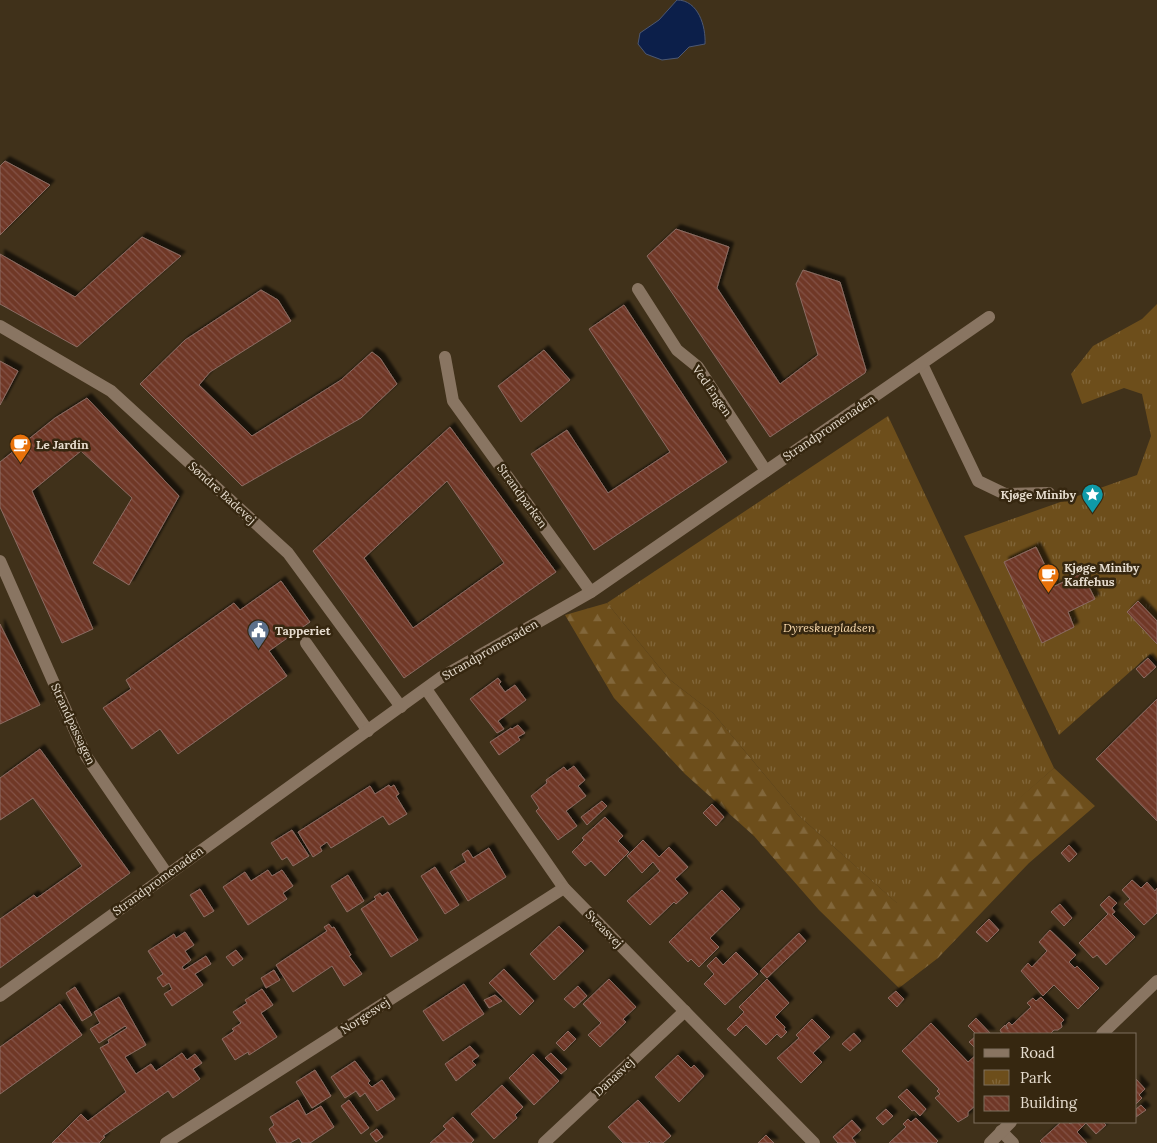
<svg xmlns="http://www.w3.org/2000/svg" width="1157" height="1143" font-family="Lora,serif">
<defs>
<pattern id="forest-firs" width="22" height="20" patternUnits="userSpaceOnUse" patternTransform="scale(1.25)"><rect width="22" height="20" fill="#6d4e1b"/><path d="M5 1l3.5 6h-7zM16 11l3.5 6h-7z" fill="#82673b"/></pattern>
<pattern id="park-tufts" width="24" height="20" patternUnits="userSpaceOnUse" patternTransform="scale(1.25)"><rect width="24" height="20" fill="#6d4e1b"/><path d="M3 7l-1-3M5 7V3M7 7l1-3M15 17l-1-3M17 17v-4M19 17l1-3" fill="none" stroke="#82673b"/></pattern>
<pattern id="building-back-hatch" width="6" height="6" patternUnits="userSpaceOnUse" patternTransform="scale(1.25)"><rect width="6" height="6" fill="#6f3727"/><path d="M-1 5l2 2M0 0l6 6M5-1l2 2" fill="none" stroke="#845345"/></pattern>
<filter id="shadow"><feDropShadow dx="4.5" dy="-4.5" stdDeviation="1" flood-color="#0009"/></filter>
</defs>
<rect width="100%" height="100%" fill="#40311a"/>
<polygon fill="url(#forest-firs)" points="607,603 669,679 713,713 798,815 897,903 1054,768 1095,806 1029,863 938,958 899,988 819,910 754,836 685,774 614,698 565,615"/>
<g fill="url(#park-tufts)">
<polygon points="1157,304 1157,662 1150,654 1059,735 964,536 1137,475 1151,436 1142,394 1124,388 1082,404 1071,374 1093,346 1142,319"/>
<polygon points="888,416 1054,768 899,905 798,815 713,713 669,679 607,603"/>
</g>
<path fill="#0c1f4a" stroke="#4d5872" d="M677,0C698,0 706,26 705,44L689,47L678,58L662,60L646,54L638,44L640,33L659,20Z"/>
<g fill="url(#building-back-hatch)" stroke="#8b6c63" fill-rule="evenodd" filter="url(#shadow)">
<polygon points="5,161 50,185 0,235 0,166"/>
<polygon points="676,229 729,247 717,288 780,384 818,355 796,284 803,270 840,282 866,370 865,373 770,437 647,256"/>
<polygon points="142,237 181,256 77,347 0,304 0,254 75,297"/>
<polygon points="261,290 278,300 291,321 210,372 199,385 252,436 341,380 372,352 380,358 397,384 361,418 242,486 140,384 185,340"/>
<polygon points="624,305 727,462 594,550 531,454 567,430 608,493 670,452 589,329"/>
<polygon points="544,350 570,380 521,422 498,386"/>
<polygon points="0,361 18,371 0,405"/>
<polygon points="87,398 179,496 129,585 93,563 132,498 81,451 32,491 93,629 62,643 0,507 0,462 55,418"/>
<path d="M450,427L556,572L404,678L313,551ZM447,481L504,563L413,628L364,558Z"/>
<polygon points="1036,547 1055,586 1082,573 1095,599 1068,612 1074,627 1042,643 1004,562"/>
<polygon points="281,581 310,622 269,651 287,676 178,754 160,729 132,749 103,708 131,689 126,680 234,603 240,610"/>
<polygon points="1138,601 1157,621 1157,644 1127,612"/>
<polygon points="0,624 40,705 0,724"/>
<polygon points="1148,658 1156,667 1144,678 1136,669"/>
<polygon points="498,678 501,682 499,684 505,692 515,685 526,700 498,721 504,729 497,733 470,699"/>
<polygon points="1157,699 1157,821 1096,759"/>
<polygon points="518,725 525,733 518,737 520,740 499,755 490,742 511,728 512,729"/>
<polygon points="40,749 130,873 0,968 0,919 34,895 37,898 82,866 33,798 0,820 0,778"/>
<polygon points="574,766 585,780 578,786 586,796 566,811 577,826 558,840 536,811 539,808 531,796 547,783 546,780 564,767 567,771"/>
<polygon points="389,785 391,787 394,785 399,794 396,796 407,814 389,825 383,816 331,848 327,842 320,847 322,851 313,857 298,832 370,786 375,794"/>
<polygon points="602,801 607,806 587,825 581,817"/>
<polygon points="712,804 724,817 716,826 703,813"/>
<polygon points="605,817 623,836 618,841 629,852 605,876 591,861 585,866 572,852 584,840 582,838"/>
<polygon points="292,830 309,856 293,866 287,857 282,860 271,843"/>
<polygon points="643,840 659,857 669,847 688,867 675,879 688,893 676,904 674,902 650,925 627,901 660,871 653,862 642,873 627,856"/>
<polygon points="1069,845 1077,854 1069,862 1061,853"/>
<polygon points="489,848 506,877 468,901 450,872 466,862 462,854 468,850 473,858"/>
<polygon points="435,867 459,905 445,914 421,876"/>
<polygon points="268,870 272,876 282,870 293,886 283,893 287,899 248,925 223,887 245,872 251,881"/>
<polygon points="348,875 364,901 347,912 331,886"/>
<polygon points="1132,880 1141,888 1147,882 1155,891 1157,888 1157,913 1144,925 1124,904 1130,899 1122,890"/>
<polygon points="200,889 214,911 204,917 190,895"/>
<polygon points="722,890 740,909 710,938 719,947 699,967 691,959 688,962 669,942"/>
<polygon points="388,892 418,940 391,957 361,909 376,899 374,897 380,893 382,896"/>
<polygon points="1109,896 1117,903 1112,908 1115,912 1112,914 1135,937 1106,965 1097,955 1093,958 1079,943 1108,914 1100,905"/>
<polygon points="1060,904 1072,918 1064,926 1051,912"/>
<polygon points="989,919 999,930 987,942 976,932"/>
<polygon points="329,924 332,928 334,927 351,955 349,956 362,974 344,986 332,966 293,992 276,965 327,931 324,927"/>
<polygon points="559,926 584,951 554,980 530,954"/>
<polygon points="1050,930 1076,955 1069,962 1075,968 1077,966 1099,988 1078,1009 1054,985 1043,996 1021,971 1028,963 1032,967 1047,951 1039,942"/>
<polygon points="185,932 194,945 185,951 191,960 182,967 184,970 206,956 211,964 195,974 203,985 172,1006 164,994 172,989 169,983 163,987 157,978 163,974 148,951 174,934 176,938"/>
<polygon points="799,933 806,941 767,978 760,971"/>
<polygon points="236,950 243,959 233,966 226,957"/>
<polygon points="736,952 758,974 725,1005 704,984 714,974 707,966 716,957 723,965"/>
<polygon points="504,969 534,1001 520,1015 489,983"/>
<polygon points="274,970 280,980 266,988 261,978"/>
<polygon points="609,979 636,1007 623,1019 626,1022 600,1047 588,1035 601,1023 583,1004"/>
<polygon points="767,979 789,1003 775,1017 785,1027 784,1029 787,1032 781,1038 777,1034 766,1045 746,1025 735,1036 727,1029 744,1012 739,1007"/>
<polygon points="464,984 484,1014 443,1041 423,1011"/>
<polygon points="578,986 587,996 574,1008 564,999"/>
<polygon points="75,987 92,1015 82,1021 66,993"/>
<polygon points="262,989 273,1005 261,1013 277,1037 249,1055 248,1052 235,1060 222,1039 234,1031 232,1029 241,1023 233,1012 247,1003 245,1000"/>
<polygon points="896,991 904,999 897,1007 888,998"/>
<polygon points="495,995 502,1001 489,1008 484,1000"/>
<polygon points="119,997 146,1045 125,1057 136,1074 151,1064 156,1071 182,1053 187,1060 195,1054 202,1063 193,1069 200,1079 173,1098 168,1091 103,1136 105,1137 99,1143 52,1143 81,1114 88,1121 126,1092 100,1048 109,1043 108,1040 127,1028 125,1026 99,1043 90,1029 100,1023 94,1012"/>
<polygon points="1041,997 1064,1020 1061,1023 1062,1027 1058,1030 1054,1030 1050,1034 1002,1034 1000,1030 1005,1025 1008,1029 1006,1025 1009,1022 1012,1025 1031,1007 1027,1003 1033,998 1036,1001"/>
<polygon points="60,1004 82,1035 0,1094 0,1047"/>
<polygon points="976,1018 991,1034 976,1034 968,1026"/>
<polygon points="812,1019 830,1037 813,1053 822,1062 801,1083 777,1058 799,1038 796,1035"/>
<polygon points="931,1023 968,1062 976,1055 976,1105 968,1112 968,1116 958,1122 935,1098 940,1094 937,1091 939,1089 902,1051"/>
<polygon points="568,1031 576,1039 564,1051 556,1043"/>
<polygon points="854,1033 861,1041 850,1051 842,1044"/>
<polygon points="976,1036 976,1049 969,1042"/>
<polygon points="470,1046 479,1056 472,1061 476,1065 456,1081 445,1064"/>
<polygon points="551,1053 567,1069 561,1074 545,1058"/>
<polygon points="533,1054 559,1081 534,1105 509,1078"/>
<polygon points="678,1055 691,1068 694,1065 704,1076 679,1102 655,1077"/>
<polygon points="355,1061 370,1081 368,1083 372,1087 382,1080 395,1099 377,1111 365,1093 360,1097 356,1091 345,1098 331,1077"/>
<polygon points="315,1070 331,1096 312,1108 296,1082"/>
<polygon points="1136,1079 1145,1089 1139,1095 1142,1098 1136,1104"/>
<polygon points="502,1085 523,1107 515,1115 517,1118 494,1139 471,1114"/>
<polygon points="907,1089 926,1109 920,1116 914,1110 912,1111 898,1097"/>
<polygon points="298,1100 306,1115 321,1106 334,1127 310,1143 302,1143 299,1138 290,1143 277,1143 269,1129 274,1125 270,1117"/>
<polygon points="349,1100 369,1128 361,1134 341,1106"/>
<polygon points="638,1100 671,1136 663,1143 651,1143 649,1141 648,1143 623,1143 608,1127"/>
<polygon points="1141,1105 1146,1110 1136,1117 1136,1109"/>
<polygon points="886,1109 893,1116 883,1125 876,1118"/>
<polygon points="453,1117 474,1140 471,1143 430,1143 446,1129 443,1126"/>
<polygon points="916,1118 938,1141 936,1143 889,1143 906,1127 903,1124 908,1119 911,1122"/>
<polygon points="852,1120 861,1130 852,1138 856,1143 838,1143 833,1137"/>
<polygon points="1061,1122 1068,1122 1070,1124 1073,1122 1103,1122 1106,1125 1096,1134 1086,1123 1077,1132 1087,1143 1042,1143 1040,1141"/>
<polygon points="377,1129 383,1137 376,1142 370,1134"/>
<polygon points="766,1135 774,1143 758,1143"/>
</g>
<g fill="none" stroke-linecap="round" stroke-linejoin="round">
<g stroke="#897562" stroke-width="12">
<polyline points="638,289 677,350 698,367 766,471"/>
<polyline points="0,326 111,391 288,553 401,707"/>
<polyline points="445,357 453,401 591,592"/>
<polyline points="922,364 978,481 1005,494 1049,493"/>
<polyline points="0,561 86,756 167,874"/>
<polyline points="306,643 368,731"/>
<polyline points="426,689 564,888 814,1143"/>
<polyline points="0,996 440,678 591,592 989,317"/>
<polyline points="1102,1034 1157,981"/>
<polyline points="1001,1131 1013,1143"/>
<polyline points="166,1143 564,888"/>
<polyline points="544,1143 685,1011"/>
<polyline points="990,1143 1011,1122"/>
</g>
</g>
<defs>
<symbol id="cafe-pin" viewBox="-11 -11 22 30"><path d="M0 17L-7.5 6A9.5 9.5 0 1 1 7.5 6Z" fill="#e8710a" stroke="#362710"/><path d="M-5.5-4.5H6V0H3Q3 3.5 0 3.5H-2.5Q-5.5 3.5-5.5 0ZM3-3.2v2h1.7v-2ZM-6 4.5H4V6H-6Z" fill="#fff"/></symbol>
<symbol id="sight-pin" viewBox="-11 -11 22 30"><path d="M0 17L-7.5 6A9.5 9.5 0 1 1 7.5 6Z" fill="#0f9aa8" stroke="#362710"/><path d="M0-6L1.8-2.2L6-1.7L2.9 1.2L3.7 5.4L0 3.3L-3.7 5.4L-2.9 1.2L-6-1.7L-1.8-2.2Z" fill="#fff"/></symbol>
<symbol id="civic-pin" viewBox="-11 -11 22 30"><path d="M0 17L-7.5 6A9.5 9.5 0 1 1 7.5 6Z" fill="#5c6f8a" stroke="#362710"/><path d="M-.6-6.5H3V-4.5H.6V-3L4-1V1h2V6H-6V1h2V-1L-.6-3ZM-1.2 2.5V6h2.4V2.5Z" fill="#fff"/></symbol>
</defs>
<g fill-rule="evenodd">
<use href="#cafe-pin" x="8" y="432" width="25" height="34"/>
<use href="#sight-pin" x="1080" y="482" width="25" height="34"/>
<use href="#cafe-pin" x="1036" y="562" width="25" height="34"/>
<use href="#civic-pin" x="246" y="618" width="25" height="34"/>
</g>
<g text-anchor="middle" stroke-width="5" stroke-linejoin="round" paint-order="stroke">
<g font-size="12" fill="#e6dcce" stroke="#362710">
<text transform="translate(712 391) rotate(55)" y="4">Ved Engen</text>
<text transform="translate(829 428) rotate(-34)" y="4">Strandpromenaden</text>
<text transform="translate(222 493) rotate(42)" y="4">Søndre Badevej</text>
<text transform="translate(522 496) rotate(54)" y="4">Strandparken</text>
<text transform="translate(490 650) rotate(-30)" y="4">Strandpromenaden</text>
<text transform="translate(73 724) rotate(65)" y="4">Strandpassagen</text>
<text transform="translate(158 881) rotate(-36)" y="4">Strandpromenaden</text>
<text transform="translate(604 929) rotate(45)" y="4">Sveasvej</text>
<text transform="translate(365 1016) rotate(-33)" y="4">Norgesvej</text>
<text transform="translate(614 1077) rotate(-43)" y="4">Danasvej</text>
</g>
<g font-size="12" font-weight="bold" fill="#e6dcce" stroke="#362710" text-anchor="start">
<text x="36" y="449">Le Jardin</text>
<text x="1076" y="499" text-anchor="end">Kjøge Miniby</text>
<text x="1064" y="572">Kjøge Miniby<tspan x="1064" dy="14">Kaffehus</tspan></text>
<text x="275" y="635">Tapperiet</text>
</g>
<g font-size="12" font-style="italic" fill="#fadaad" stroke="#362710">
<text x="829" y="632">Dyreskuepladsen</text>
</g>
</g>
<rect x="974" y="1033" width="162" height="90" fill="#362710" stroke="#7c6f5c"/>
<rect x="984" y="1049" width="25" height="8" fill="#897562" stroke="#7c6f5c"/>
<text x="1020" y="1058" font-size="15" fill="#e6dcce">Road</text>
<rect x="984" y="1070" width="25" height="15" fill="url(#park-tufts)" stroke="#7c6f5c"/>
<text x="1020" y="1083" font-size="15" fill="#e6dcce">Park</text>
<rect x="984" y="1096" width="25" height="15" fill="url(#building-back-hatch)" stroke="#7c6f5c"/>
<text x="1020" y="1108" font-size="15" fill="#e6dcce">Building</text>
</svg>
